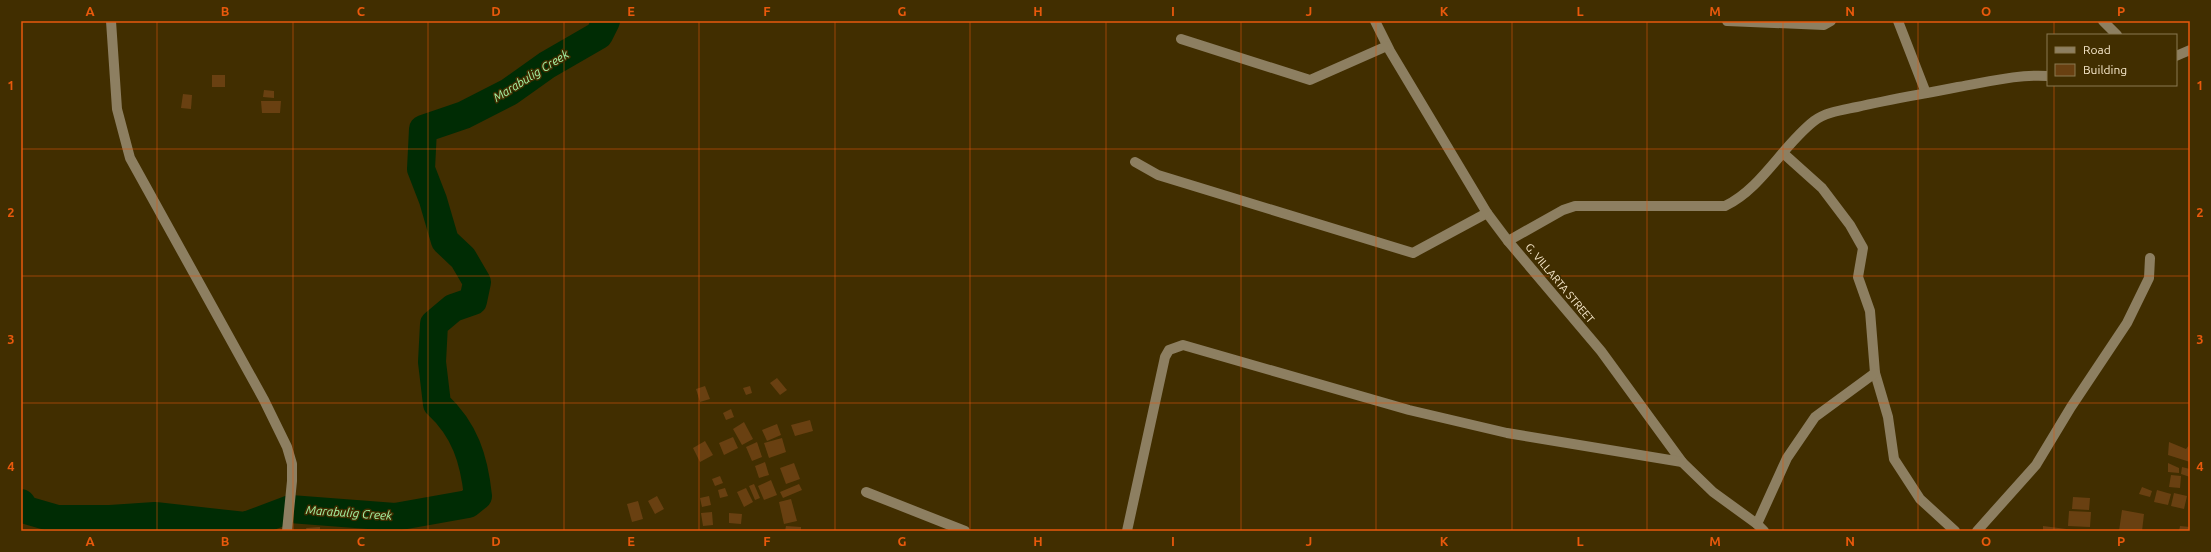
<svg xmlns="http://www.w3.org/2000/svg" width="2211" height="552" font-family="Ubuntu,sans-serif">
<rect width="100%" height="100%" fill="#412e00"/>
<g fill="none" stroke-linecap="round" stroke-linejoin="round">
<path stroke="#002c04" stroke-width="28" d="M21,503L26,510L57,519H110L155,516L245,526L290,509L395,517L468,504L478,496C474,459 465,430 437,404L432,362L434,324L453,308L473,301L477,282L463,258L445,241L433,200L421,169L423,129L464,115L509,92L547,65L599,35L606,21"/>
</g>
<g fill="#694011">
<rect x="212" y="75" width="13" height="12"/>
<polygon points="264,90 274,91 274,98 263,97"/>
<polygon points="183,94 192,95 191,109 181,108"/>
<polygon points="261,101 281,101 280,113 262,113"/>
<polygon points="777,378 787,390 780,395 770,383"/>
<polygon points="705,386 710,399 700,402 696,389"/>
<polygon points="750,386 752,393 746,395 743,388"/>
<polygon points="731,409 734,417 726,420 723,413"/>
<polygon points="810,420 813,431 795,436 791,425"/>
<polygon points="744,422 753,439 742,445 733,429"/>
<polygon points="777,424 781,435 767,441 762,430"/>
<polygon points="733,437 738,448 724,455 719,443"/>
<polygon points="782,438 786,452 769,458 764,443"/>
<polygon points="705,441 713,455 700,462 693,448"/>
<polygon points="757,442 762,457 752,461 746,447"/>
<polygon points="2169,442 2186,449 2190,444 2190,462 2168,455"/>
<polygon points="765,462 769,475 759,478 755,466"/>
<polygon points="794,463 800,479 786,484 780,468"/>
<polygon points="2168,463 2179,468 2179,473 2168,472"/>
<polygon points="2182,467 2190,469 2190,477 2181,474"/>
<polygon points="2171,475 2181,476 2180,488 2169,487"/>
<polygon points="720,476 723,483 715,486 712,479"/>
<polygon points="771,480 777,495 764,500 758,486"/>
<polygon points="754,484 760,498 755,500 749,486"/>
<polygon points="799,484 802,490 783,498 780,492"/>
<polygon points="2142,487 2152,491 2150,497 2139,494"/>
<polygon points="725,488 728,496 720,498 718,490"/>
<polygon points="746,488 753,502 744,507 737,492"/>
<polygon points="2157,490 2171,494 2168,505 2154,502"/>
<polygon points="2174,493 2187,496 2184,509 2171,506"/>
<polygon points="657,496 664,509 655,514 648,501"/>
<polygon points="709,496 711,505 702,507 700,498"/>
<polygon points="2073,497 2090,498 2089,510 2072,509"/>
<polygon points="791,499 797,521 784,524 779,502"/>
<polygon points="638,501 643,519 632,522 627,504"/>
<polygon points="2122,510 2144,514 2142,531 2119,531"/>
<polygon points="2069,511 2091,512 2090,527 2068,526"/>
<polygon points="712,512 713,525 703,526 701,513"/>
<polygon points="729,513 742,514 741,524 729,523"/>
<polygon points="786,526 801,527 801,531 785,531"/>
<polygon points="2043,526 2074,530 2074,531 2043,531"/>
<polygon points="2180,526 2190,527 2190,531 2179,531"/>
<polygon points="320,527 320,531 307,531 306,528"/>
</g>
<g fill="none" stroke-linecap="round" stroke-linejoin="round">
<g stroke="#8d7f61" stroke-width="10">
<polyline points="111,21 117,109 130,158 264,400 287,447 292,464 292,481 287,531"/>
<polyline points="1375,21 1390,51 1487,213 1508,241 1601,351 1682,462 1713,492 1757,524 1764,531"/>
<polyline points="1727,21 1824,25 1831,21"/>
<polyline points="1898,21 1926,93"/>
<polyline points="2103,21 2117,35"/>
<polyline points="1181,39 1310,80 1387,46"/>
<polyline points="2176,56 2190,50"/>
<polyline points="1783,153 1822,188 1850,225 1863,248 1858,277 1870,311 1875,373 1888,417 1894,459 1920,499 1955,531"/>
<polyline points="1135,162 1158,175 1413,253 1487,213"/>
<path d="M1508,241L1563,210L1575,206H1725C1762,188 1782,146 1814,121C1826,112 1843,110 1857,107C1891,99 1924,94 1958,87C1988,82 2017,74 2048,76"/>
<polyline points="866,492 965,531"/>
<polyline points="1757,524 1787,458 1815,417 1875,373"/>
<polyline points="1127,531 1165,357 1169,350 1183,345 1409,410 1507,433 1682,462"/>
<polyline points="1977,531 2036,465 2071,407 2127,323 2149,278 2150,258"/>
</g>
</g>
<path fill="none" stroke="#e8590c" stroke-width="1" stroke-opacity="0.55" d="M157,21V531M293,21V531M428,21V531M564,21V531M699,21V531M835,21V531M970,21V531M1106,21V531M1241,21V531M1376,21V531M1512,21V531M1647,21V531M1783,21V531M1918,21V531M2054,21V35M2054,85V531M21,149H2190M21,276H2190M21,403H2190"/>
<g text-anchor="middle" stroke-width="3" stroke-linejoin="round" paint-order="stroke">
<g font-size="11" fill="#f7e8cb" stroke="#412e00">
<text transform="translate(1560 283) rotate(50)" y="4">G. VILLARTA STREET</text>
</g>
<g font-size="12" font-style="italic" fill="#a4f4a5" stroke="#412e00">
<text transform="translate(531 76) rotate(-32)" y="4">Marabulig Creek</text>
<text transform="translate(349 513) rotate(4)" y="4">Marabulig Creek</text>
</g>
</g>
<rect width="2211" height="552" fill="none" stroke="#412e00" stroke-width="44"/>
<rect x="2047" y="34" width="130" height="52" fill="#412e00" stroke="#8a7851"/>
<rect x="2055" y="47" width="20" height="6" fill="#8d7f61" stroke="#8a7851"/>
<text x="2083" y="54" font-size="12" fill="#f7e8cb">Road</text>
<rect x="2055" y="64" width="20" height="12" fill="#694011" stroke="#8a7851"/>
<text x="2083" y="74" font-size="12" fill="#f7e8cb">Building</text>
<rect x="22" y="22" width="2167" height="508" fill="none" stroke="#e8590c" stroke-width="1.5"/>
<g font-size="13" text-anchor="middle" font-weight="bold" fill="#e8590c">
<text x="90" y="16">A</text>
<text x="225" y="16">B</text>
<text x="361" y="16">C</text>
<text x="496" y="16">D</text>
<text x="631" y="16">E</text>
<text x="767" y="16">F</text>
<text x="902" y="16">G</text>
<text x="1038" y="16">H</text>
<text x="1173" y="16">I</text>
<text x="1309" y="16">J</text>
<text x="1444" y="16">K</text>
<text x="1580" y="16">L</text>
<text x="1715" y="16">M</text>
<text x="1850" y="16">N</text>
<text x="1986" y="16">O</text>
<text x="2121" y="16">P</text>
<text x="11" y="90">1</text>
<text x="2200" y="90">1</text>
<text x="11" y="217">2</text>
<text x="2200" y="217">2</text>
<text x="11" y="344">3</text>
<text x="2200" y="344">3</text>
<text x="11" y="471">4</text>
<text x="2200" y="471">4</text>
<text x="90" y="546">A</text>
<text x="225" y="546">B</text>
<text x="361" y="546">C</text>
<text x="496" y="546">D</text>
<text x="631" y="546">E</text>
<text x="767" y="546">F</text>
<text x="902" y="546">G</text>
<text x="1038" y="546">H</text>
<text x="1173" y="546">I</text>
<text x="1309" y="546">J</text>
<text x="1444" y="546">K</text>
<text x="1580" y="546">L</text>
<text x="1715" y="546">M</text>
<text x="1850" y="546">N</text>
<text x="1986" y="546">O</text>
<text x="2121" y="546">P</text>
</g>
</svg>
